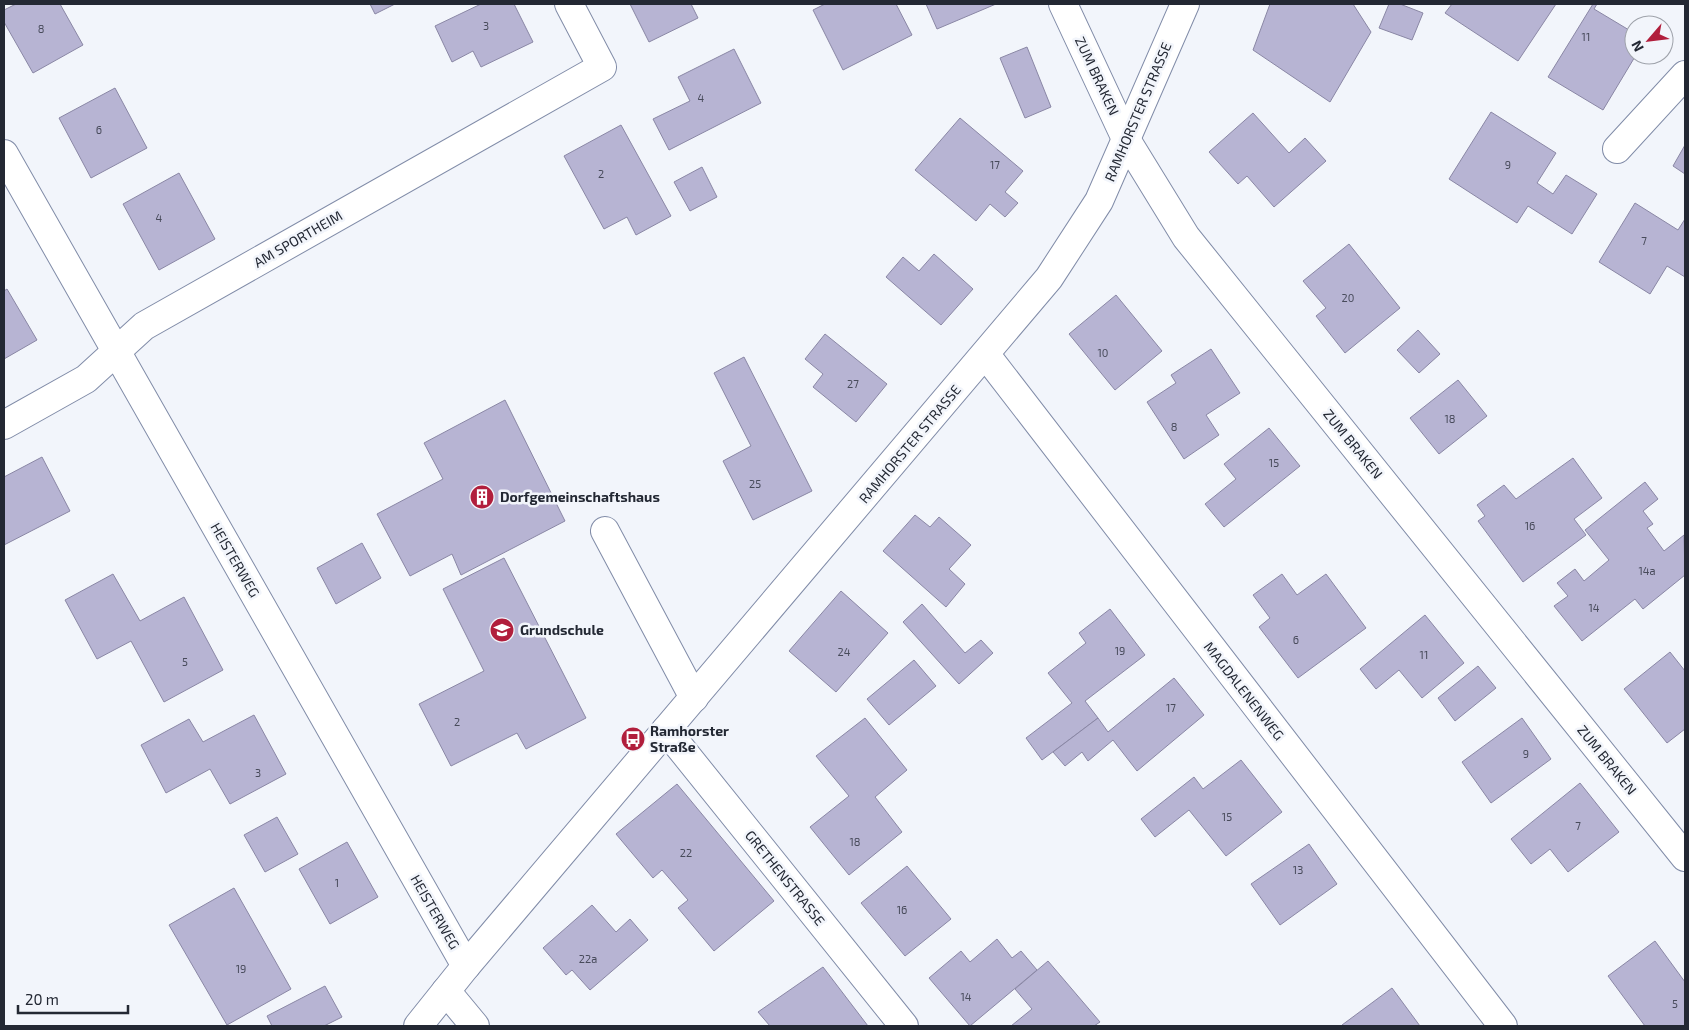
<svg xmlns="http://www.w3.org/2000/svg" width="1689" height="1030" font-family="'Exo 2',sans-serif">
<rect width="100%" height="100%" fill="#f2f5fb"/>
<g fill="#b7b4d3" stroke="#8a87a5">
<polygon points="16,4 60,4 83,45 33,73 4,22 4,10"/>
<polygon points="370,4 395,4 375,14"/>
<polygon points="481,4 514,4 533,42 481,67 473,51 452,62 435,26"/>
<polygon points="630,4 691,4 698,18 649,42"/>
<polygon points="825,4 896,4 912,35 843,70 813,10"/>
<polygon points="926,4 996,4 937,29"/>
<polygon points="1270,4 1353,4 1371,32 1330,102 1253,50"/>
<polygon points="1389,4 1400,4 1423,13 1412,40 1379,28"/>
<polygon points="1452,4 1556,4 1518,61 1445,13"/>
<polygon points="1593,4 1597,4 1594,9 1634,33 1634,55 1636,55 1603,110 1548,77"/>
<polygon points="1027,47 1051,107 1025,118 1000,58"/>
<polygon points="734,49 761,103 669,150 653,119 690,101 678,77"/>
<polygon points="115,88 147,148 91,178 59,118"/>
<polygon points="1491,112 1556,153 1537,183 1553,194 1566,175 1597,194 1572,234 1528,206 1517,223 1449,179"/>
<polygon points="1253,113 1289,153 1305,138 1326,161 1274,207 1247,176 1238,184 1209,152"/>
<polygon points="960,118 1023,171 1005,192 1018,203 1005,217 990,204 976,221 915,170"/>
<polygon points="621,125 671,216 636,235 627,217 604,229 564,156"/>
<polygon points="1685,145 1685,174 1673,166"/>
<polygon points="702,167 717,197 690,211 674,182"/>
<polygon points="179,173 215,239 159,270 123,204"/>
<polygon points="1635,203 1678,230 1685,219 1685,277 1667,266 1650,294 1599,262"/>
<polygon points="1349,244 1400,308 1345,353 1316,316 1326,308 1303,281"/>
<polygon points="934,254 973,289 941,325 886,277 903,257 919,271"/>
<polygon points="7,289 37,340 4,359 4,291"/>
<polygon points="1116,295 1162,351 1115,390 1069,334"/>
<polygon points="1418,330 1440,354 1419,373 1397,350"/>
<polygon points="825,334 887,384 856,422 813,387 823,374 805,359"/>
<polygon points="1211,349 1240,393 1206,415 1219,435 1184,459 1147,402 1176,383 1171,375"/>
<polygon points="744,357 812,491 753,520 723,461 751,446 714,373"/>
<polygon points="1458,380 1487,416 1439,454 1410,418"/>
<polygon points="505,400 565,521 461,575 452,554 410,576 377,514 443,479 424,443"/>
<polygon points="1269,428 1300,466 1224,527 1205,504 1236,479 1224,464"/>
<polygon points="42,457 70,511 4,545 4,477"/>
<polygon points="1573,458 1602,498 1574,519 1586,535 1523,582 1478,521 1485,516 1477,505 1504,485 1516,499"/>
<polygon points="1645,482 1658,499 1643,511 1653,524 1647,528 1664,551 1684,535 1685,575 1643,609 1635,599 1582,641 1554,606 1568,596 1557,583 1575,569 1584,581 1609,560 1585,530"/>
<polygon points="915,515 930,527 939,517 971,545 949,569 965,584 946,607 883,551"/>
<polygon points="362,543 381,578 336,604 317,568"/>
<polygon points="504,558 586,718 526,749 517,733 451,766 419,704 484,671 443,589"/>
<polygon points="113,574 140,621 184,597 223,670 164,702 131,641 97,659 65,600"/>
<polygon points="1282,574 1297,595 1326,574 1366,628 1298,678 1259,627 1270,618 1253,595"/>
<polygon points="841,591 888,633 836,692 789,651"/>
<polygon points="922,604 965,653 981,640 993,653 959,684 903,622"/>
<polygon points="1110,609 1145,655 1085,701 1098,718 1042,760 1026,738 1072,703 1048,673 1086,643 1079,633"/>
<polygon points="1425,615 1464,663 1422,698 1399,670 1376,689 1360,669"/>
<polygon points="1670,652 1685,671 1685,729 1667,743 1624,689"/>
<polygon points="914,660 936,686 889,725 867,699"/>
<polygon points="1478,666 1496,688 1455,721 1438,698"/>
<polygon points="1174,678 1204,715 1137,771 1113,740 1088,761 1082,752 1065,766 1053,752 1098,718 1108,732"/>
<polygon points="254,715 286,774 230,804 210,769 166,793 141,745 189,719 203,742"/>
<polygon points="865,718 907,770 875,797 902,832 849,875 810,827 849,796 816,756"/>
<polygon points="1522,718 1551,759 1491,803 1462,762"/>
<polygon points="1241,760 1282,812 1226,856 1189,810 1155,837 1141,819 1194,777 1203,789"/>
<polygon points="1580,783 1619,832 1568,872 1550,849 1531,864 1511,839"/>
<polygon points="677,784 774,901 714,951 678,908 688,900 662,870 653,878 616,834"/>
<polygon points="277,817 298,854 265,872 244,835"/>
<polygon points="347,842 378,897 330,924 299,869"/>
<polygon points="1309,844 1337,884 1280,925 1251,884"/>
<polygon points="907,866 951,919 905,956 861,903"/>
<polygon points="234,888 291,989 227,1025 169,925"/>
<polygon points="592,905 616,932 630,919 648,940 590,990 572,970 566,975 543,948"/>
<polygon points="997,939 1012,958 1021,951 1037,970 970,1026 929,978 961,951 970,962"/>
<polygon points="1655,941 1685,982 1685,1026 1645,1026 1608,976"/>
<polygon points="1048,961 1100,1022 1094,1026 1011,1026 1032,1009 1015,989"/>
<polygon points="823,967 868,1026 770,1026 758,1012"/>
<polygon points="325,986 342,1017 324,1026 272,1026 267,1016"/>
<polygon points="1392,988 1420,1026 1343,1026 1342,1025"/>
</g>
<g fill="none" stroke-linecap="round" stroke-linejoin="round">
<defs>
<g id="minor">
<polyline points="1063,4 1127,141 1186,237 1685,857"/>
<polyline points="1617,149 1685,75"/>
<polyline points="4,154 466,966"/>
<polyline points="986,355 1503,1026"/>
<polyline points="4,425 86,379 144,326 602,67 569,4"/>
<polyline points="605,531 694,698"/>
<polyline points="666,730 904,1026"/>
<polyline points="446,991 475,1026"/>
<polyline points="418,1026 466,966 1049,278 1099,201 1185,4"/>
</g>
</defs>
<use href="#minor" stroke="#818ca8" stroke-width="30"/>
<use href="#minor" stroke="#fff" stroke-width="28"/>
</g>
<defs>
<symbol id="building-disc" viewBox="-11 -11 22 22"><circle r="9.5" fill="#b11e3c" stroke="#f2f5fb"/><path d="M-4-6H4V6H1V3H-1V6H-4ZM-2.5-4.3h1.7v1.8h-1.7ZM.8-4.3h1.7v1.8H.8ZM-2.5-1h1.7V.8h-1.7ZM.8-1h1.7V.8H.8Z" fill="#fff"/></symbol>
<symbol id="school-disc" viewBox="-11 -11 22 22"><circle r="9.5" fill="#b11e3c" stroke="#f2f5fb"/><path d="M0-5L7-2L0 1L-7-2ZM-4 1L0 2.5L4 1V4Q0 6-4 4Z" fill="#fff"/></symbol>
<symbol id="bus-disc" viewBox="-11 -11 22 22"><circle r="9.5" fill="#b11e3c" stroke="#f2f5fb"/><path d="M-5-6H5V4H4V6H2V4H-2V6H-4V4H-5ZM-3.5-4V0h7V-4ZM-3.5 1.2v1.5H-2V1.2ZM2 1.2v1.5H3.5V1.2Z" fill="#fff"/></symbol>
</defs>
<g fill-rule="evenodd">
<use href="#building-disc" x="468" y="483" width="28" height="28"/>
<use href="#school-disc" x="488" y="616" width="28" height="28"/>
<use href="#bus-disc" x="619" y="725" width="28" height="28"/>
</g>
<g text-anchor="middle" stroke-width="5" stroke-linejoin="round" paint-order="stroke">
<g font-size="11" fill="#484b5b">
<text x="486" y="30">3</text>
<text x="41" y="33">8</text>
<text x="1586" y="41">11</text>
<text x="701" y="102">4</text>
<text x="99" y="134">6</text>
<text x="995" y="169">17</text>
<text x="1508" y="169">9</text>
<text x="601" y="178">2</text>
<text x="159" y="222">4</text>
<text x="1644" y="245">7</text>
<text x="1348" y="302">20</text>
<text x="1103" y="357">10</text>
<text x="853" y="388">27</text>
<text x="1450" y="423">18</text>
<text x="1174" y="431">8</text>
<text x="1274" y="467">15</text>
<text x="755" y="488">25</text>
<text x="1530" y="530">16</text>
<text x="1647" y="575">14a</text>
<text x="1594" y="612">14</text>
<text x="1296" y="644">6</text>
<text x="1120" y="655">19</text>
<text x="844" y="656">24</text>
<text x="1424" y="659">11</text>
<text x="185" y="666">5</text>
<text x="1171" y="712">17</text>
<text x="457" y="726">2</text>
<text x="1526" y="758">9</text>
<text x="258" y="777">3</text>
<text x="1227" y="821">15</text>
<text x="1578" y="830">7</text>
<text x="855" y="846">18</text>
<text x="686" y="857">22</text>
<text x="1298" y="874">13</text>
<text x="337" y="887">1</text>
<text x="902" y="914">16</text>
<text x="588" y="963">22a</text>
<text x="241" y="973">19</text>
<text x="966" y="1001">14</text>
<text x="1675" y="1008">5</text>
</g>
<g font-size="14" fill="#232833" stroke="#f2f5fb">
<text transform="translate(1097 76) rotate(65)" y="5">ZUM BRAKEN</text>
<text transform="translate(1138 112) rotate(-67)" y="5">RAMHORSTER STRASSE</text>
<text transform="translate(298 239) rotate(-30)" y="5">AM SPORTHEIM</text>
<text transform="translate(910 444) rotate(-50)" y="5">RAMHORSTER STRASSE</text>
<text transform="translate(1353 444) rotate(51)" y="5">ZUM BRAKEN</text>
<text transform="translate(235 560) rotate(60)" y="5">HEISTERWEG</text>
<text transform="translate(1244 691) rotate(52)" y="5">MAGDALENENWEG</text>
<text transform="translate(1607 760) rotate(51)" y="5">ZUM BRAKEN</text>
<text transform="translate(785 878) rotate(51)" y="5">GRETHENSTRASSE</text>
<text transform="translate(435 912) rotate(60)" y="5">HEISTERWEG</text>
</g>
<g font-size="14" font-weight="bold" fill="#232833" stroke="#f2f5fb" text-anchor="start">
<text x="500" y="502">Dorfgemeinschaftshaus</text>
<text x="520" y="635">Grundschule</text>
<text x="650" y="736">Ramhorster<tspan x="650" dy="16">Straße</tspan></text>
</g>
</g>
<rect width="1689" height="1030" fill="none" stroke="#232833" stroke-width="10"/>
<g transform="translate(1649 40) rotate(242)"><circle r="24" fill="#f2f5fb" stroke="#9fa3ab"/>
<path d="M0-4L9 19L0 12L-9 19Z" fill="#b11e3c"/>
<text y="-8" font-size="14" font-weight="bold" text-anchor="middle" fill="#232833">N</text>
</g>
<path d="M18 1005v8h110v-8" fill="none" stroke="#232833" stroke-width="2.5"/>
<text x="25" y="1005" font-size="15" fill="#232833" stroke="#f2f5fb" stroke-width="4" paint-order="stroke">20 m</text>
</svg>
